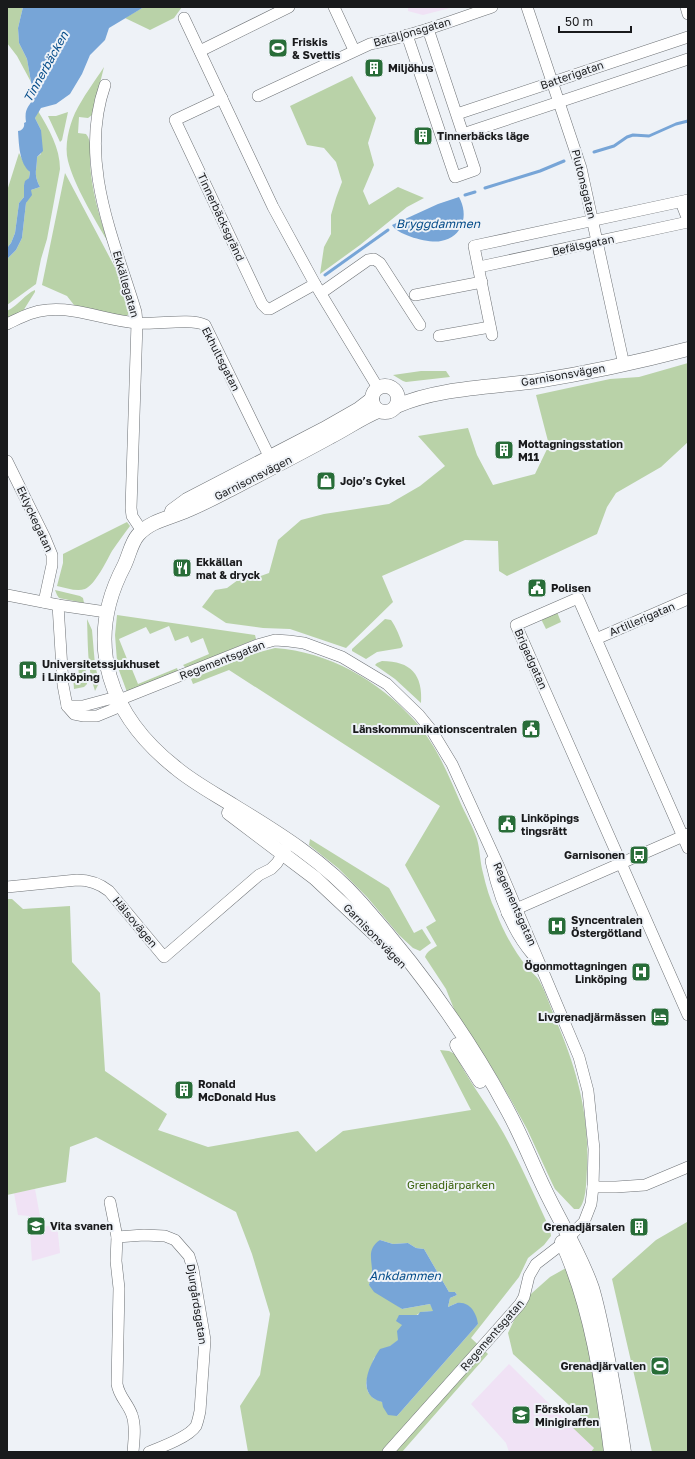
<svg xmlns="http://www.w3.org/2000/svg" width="695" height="1459" font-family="'Golos Text',sans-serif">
<rect width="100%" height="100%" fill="#eef2f7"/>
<g fill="#f0e2f5">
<polygon points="408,7 454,7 423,15 408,11"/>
<polygon points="35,1189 42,1227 57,1224 60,1253 32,1261 29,1216 18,1215 14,1193"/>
<polygon points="509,1364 594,1448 591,1452 509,1452 506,1443 471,1404"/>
</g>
<g fill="#b9d2a8" fill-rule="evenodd">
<polygon points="7,7 23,7 18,28 19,43 27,59 31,82 17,56 7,43"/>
<polygon points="144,7 182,7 174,18 150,30 125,18"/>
<path d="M104,67L92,115L88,118L79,117L78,133L86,134C92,141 90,151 90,161C91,188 99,216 108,242C95,220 74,185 68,161C64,146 69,126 75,113C83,97 94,82 104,67Z"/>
<polygon points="352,76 376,118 368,143 374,165 363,191 369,205 398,187 405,190 424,198 407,207 360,245 320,274 324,247 331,234 331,215 336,198 342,182 336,162 324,148 307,145 290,106"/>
<path d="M38,111C49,129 60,148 60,169L47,239L41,259L36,284L7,305V259L16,250L22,238L26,203L31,190L40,187C33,173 37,172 37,157L41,154V130L35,118Z"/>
<polygon points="68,112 62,140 60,142 48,116 56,116"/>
<polygon points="19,153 26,167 30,172 29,178 24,185 24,197 19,203 15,233 11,243 7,248 7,191"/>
<polygon points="65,173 120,277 130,307 129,314 125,317 78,308 74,305 67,296 42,285"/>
<path d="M35,290V292L23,311L7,321V311C19,305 25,294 35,290Z"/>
<polygon points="688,363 688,442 661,467 616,493 607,507 597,534 507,576 499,571 498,541 465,540 382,576 393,602 346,648 290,629 263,628 226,623 202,607 215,590 227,588 242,577 255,578 269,573 278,540 301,520 324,514 389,504 420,486 445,466 418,436 468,428 477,455 493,485 535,474 549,445 536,395 610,379 639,377"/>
<polygon points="421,371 446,371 450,377 406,382 403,381 393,375"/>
<path d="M127,522L130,526C124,534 118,542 112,551C107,560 95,585 85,589C77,592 66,588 57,586L63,563V554Z"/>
<polygon points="55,590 80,596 83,598 84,603 59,598 57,595"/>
<polygon points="557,612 561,622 546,629 541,619"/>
<polygon points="117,615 255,635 256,639 186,668 183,665 209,654 203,638 191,643 188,636 175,641 169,626 150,634 146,627 119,639 127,659 117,661 115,635"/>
<path d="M87,619L92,630L95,665L98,677L99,683L95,691C87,668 88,643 87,619Z"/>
<path d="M385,619L391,620C396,627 400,637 403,646L401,648L377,652L366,659L352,651V649Z"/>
<path d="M275,648C329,652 378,680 414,720C436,744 448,774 461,804C466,815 473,827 477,839C480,849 480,862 483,873C486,886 490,900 496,912C503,931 514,951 527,967C531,972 537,976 540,982C546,993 550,1006 555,1018C576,1066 590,1115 587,1169C586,1180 587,1200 579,1209H574L555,1189L552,1183L527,1129L511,1100L492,1068L456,1014L446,989L425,957C427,951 432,949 437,946L426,927L436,921L405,865L440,806L229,670L193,684L191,679L256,653Z"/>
<path d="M382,661C411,661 423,675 421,703L395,679L375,665L377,663Z"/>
<polygon points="129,662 138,684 177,668 178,671 127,692 117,665"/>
<polygon points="85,663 87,684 84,687 74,689 73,677 79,677 78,664"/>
<polygon points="310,839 389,888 414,933 422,929 431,943 420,951 413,948 399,935 367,897 338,868 309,845"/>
<path d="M7,899H12L23,909L70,906L72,962L100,993L105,1071L167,1114L158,1130L208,1147L298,1131L316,1152L343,1131L471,1110L440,1050L449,1051L455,1054C467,1078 483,1099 497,1122C517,1155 533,1193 550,1229L551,1236L544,1245L528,1258L519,1277L471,1338L488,1354L402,1452H248L240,1406L260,1375L270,1314L252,1254L236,1212L96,1137L70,1147L66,1182L7,1195ZM380,1240L393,1244L408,1243L416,1248L424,1249L449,1292H455L457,1295L450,1298L448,1307L457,1303L478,1324L397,1416L382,1402L373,1398L368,1392L366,1385L367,1379L374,1358L399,1340L402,1325L421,1312L434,1311L430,1304L402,1309L369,1285Z"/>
<polygon points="688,1217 688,1452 652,1452 612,1279 656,1240 687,1222"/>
<polygon points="566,1268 585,1322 606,1452 591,1452 594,1448 572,1427 581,1416 513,1354 508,1333 523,1301 550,1277"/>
</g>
<g fill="#77a5d7">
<path d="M23,7H144L109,28L105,40L90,55L82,74L70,94L56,104L41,108L35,118L41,130L43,151L37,157C37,172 33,173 40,187L31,190L32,195L26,203L22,238L16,250L7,259V248L11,243L15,233L19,203L24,197V185L25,181L29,178L30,172C19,163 19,144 18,131C22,131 25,127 24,123L26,122C24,108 29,107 35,96L31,82L27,59L19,43L18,28Z"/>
<path d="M459,197C469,215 463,237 441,241C430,244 397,235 392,225L438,204Z"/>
<path d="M380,1240L393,1244L408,1243L416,1248L424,1249L449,1292H455L457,1295L450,1298L448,1307C451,1306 454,1304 457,1303C470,1301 477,1314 478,1324L397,1416L388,1415L383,1407L382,1402C379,1401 376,1400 373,1398C358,1386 372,1361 380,1349L390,1346L398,1340L397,1331L402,1325L396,1321L399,1315H418L420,1312L433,1311L430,1304L402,1309L374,1292L369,1285C370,1280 372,1274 372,1269C371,1257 368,1248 380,1240Z"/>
</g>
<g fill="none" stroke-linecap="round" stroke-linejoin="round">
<g stroke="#77a5d7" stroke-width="3">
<polyline points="594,152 614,146 627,137 633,135 649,136 676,124 688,121"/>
<polyline points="485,188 540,171 564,161"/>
<polyline points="465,195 475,192"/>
<polyline points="325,275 388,230"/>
</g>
<defs>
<g id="minor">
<polyline points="334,7 354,50"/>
<polyline points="527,7 581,168 624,365"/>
<polyline points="686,7 688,14"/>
<polyline points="184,18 273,207 315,284 378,388"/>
<polyline points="407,35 455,177 475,170 428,29"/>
<polyline points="200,51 289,7"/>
<path d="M105,85C78,162 114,239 136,312L137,323L131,508L132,516L142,531"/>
<path d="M258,96L370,44C412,36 452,21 492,7"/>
<polyline points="222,98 175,120 262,304 267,309 270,309 315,284"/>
<polyline points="457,114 688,37"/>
<polyline points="463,134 688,59"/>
<polyline points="681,202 688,220"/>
<polyline points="479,267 688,222"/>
<polyline points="321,293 368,260 374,259 380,263 420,325"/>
<polyline points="415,295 482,282"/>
<path d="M7,324C20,318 32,311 47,310C78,307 107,321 138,323C157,325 189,318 205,325L273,464"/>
<polyline points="492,335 474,246 688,200"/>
<polyline points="439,336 490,327"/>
<polyline points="7,461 45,538 52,555 52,565 44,602"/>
<polyline points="7,595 58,605 106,612"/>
<polyline points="58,605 63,685 67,706 74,714 84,716 97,716 114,709 119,700"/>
<polyline points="596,639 688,599"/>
<polyline points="119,700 257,645 275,640 289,641 304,643 342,657 387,684 419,715 432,731 452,764 499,867 579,1057 588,1091 594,1149 593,1187 591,1204 584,1222 562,1244 536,1264 529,1276 524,1297 520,1304 490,1338 388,1452"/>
<polyline points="67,706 83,706 109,699 119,700"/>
<polyline points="688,848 578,598 516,625 688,1015"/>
<path d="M491,861C498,893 510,928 532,954"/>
<path d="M7,887L77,880C90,880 99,883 109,891L164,957L259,875L271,869L277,863L286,848"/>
<polyline points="507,913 688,834"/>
<polyline points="593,1187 616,1187 645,1185 688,1167"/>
<path d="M110,1202L117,1237L116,1261L119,1288L117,1384C119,1397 128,1403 132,1415C136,1426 134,1440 133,1452"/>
<path d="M117,1237L144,1235L165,1236L175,1240L189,1256L193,1269L205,1340L200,1411C199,1416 198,1421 196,1426C189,1437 162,1447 149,1452"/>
</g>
<g id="tertiary">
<circle cx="385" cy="399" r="13"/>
<path d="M397,406C436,388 493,387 537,381C587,373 638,362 688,349"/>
<path d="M378,411C361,418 346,429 330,437C299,454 268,470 237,486C221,494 205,503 188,510C171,518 151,520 138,535C131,543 129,556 124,566C83,644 110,716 176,768C194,783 215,794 234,806C280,834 325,862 361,903C416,965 470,1039 509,1113C522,1137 532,1163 544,1188C560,1222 580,1253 592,1288C598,1308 602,1329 606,1349C613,1383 619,1418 624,1452"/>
<polyline points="172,511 187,500 324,429 359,409 372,399"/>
<polyline points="229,813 315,878 379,938"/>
<polyline points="457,1045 480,1081"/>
<path d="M562,1242C592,1308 602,1381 611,1452"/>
</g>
</defs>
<use href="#minor" stroke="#6e7276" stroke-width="12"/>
<use href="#tertiary" stroke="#6e7276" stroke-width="15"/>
<use href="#minor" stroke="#fff" stroke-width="11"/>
<use href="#tertiary" stroke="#fff" stroke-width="14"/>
</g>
<defs>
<symbol id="stadium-square" viewBox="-11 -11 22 22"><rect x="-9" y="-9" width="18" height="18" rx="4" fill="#286d38" stroke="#eef2f7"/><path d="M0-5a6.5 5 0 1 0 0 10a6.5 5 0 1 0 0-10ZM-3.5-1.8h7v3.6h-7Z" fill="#fff"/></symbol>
<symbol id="building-square" viewBox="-11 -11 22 22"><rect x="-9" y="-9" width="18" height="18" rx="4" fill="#286d38" stroke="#eef2f7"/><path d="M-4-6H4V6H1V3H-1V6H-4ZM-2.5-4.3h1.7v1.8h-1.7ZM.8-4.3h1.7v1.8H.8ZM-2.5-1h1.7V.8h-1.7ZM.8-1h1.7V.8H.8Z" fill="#fff"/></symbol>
<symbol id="shop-square" viewBox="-11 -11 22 22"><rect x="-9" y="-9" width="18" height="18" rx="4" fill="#286d38" stroke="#eef2f7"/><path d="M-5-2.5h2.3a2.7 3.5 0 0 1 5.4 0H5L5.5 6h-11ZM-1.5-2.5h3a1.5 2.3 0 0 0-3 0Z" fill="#fff"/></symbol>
<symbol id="restaurant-square" viewBox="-11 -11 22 22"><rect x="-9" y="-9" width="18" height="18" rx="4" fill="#286d38" stroke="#eef2f7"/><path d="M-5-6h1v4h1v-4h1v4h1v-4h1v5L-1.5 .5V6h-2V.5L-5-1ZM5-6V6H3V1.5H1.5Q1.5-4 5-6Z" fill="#fff"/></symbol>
<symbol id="civic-square" viewBox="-11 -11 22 22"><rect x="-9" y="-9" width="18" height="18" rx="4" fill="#286d38" stroke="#eef2f7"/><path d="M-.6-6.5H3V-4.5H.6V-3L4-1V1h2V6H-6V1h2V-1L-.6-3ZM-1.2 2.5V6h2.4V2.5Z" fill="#fff"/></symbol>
<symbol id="hospital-square" viewBox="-11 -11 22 22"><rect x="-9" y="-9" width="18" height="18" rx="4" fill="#286d38" stroke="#eef2f7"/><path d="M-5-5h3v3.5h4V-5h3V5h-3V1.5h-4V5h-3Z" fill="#fff"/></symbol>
<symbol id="bus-square" viewBox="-11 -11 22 22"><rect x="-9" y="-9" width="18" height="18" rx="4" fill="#286d38" stroke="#eef2f7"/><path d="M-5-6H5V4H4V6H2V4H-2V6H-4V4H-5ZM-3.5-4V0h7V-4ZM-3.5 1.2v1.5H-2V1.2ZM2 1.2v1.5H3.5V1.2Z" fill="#fff"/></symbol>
<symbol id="hotel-square" viewBox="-11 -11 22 22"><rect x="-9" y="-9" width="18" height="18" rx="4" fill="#286d38" stroke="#eef2f7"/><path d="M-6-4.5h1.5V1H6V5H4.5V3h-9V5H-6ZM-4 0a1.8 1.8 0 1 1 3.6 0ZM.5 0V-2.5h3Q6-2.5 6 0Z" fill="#fff"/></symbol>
<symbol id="school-square" viewBox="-11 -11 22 22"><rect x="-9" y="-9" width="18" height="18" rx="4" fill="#286d38" stroke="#eef2f7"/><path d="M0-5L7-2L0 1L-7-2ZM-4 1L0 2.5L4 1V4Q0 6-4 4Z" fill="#fff"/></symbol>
</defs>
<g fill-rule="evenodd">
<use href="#stadium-square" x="267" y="37" width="22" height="22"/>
<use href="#building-square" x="363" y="57" width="22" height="22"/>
<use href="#building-square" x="412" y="125" width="22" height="22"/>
<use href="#building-square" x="493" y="439" width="22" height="22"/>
<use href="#shop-square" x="315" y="470" width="22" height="22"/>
<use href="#restaurant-square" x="171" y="557" width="22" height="22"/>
<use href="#civic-square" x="526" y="577" width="22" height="22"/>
<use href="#hospital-square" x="17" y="659" width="22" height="22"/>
<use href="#civic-square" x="520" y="718" width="22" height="22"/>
<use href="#civic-square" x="496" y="813" width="22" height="22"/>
<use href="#bus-square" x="628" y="844" width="22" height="22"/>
<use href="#hospital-square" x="546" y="915" width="22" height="22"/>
<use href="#hospital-square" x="630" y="961" width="22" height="22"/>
<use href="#hotel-square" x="649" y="1006" width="22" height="22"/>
<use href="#building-square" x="173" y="1079" width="22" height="22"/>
<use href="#school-square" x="25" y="1215" width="22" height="22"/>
<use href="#building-square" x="628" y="1216" width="22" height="22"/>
<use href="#stadium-square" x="649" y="1355" width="22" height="22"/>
<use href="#school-square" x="510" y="1404" width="22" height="22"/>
</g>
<g text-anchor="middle" stroke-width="4" stroke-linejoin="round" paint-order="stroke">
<g font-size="11" fill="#191a1c" stroke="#eef2f7">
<text transform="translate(412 32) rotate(-16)" y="4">Bataljonsgatan</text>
<text transform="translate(572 75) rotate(-19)" y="4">Batterigatan</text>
<text transform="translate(584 184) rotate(76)" y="4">Plutonsgatan</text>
<text transform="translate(221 217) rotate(65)" y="4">Tinnerbäcksgränd</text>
<text transform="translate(583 245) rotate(-12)" y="4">Befälsgatan</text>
<text transform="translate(126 284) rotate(74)" y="4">Ekkällegatan</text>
<text transform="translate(221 359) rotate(63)" y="4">Ekhultsgatan</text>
<text transform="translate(563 375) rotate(-10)" y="4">Garnisonsvägen</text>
<text transform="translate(253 478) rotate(-27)" y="4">Garnisonsvägen</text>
<text transform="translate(35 519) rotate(65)" y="4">Eklyckegatan</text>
<text transform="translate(642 619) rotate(-23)" y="4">Artillerigatan</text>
<text transform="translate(531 659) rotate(66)" y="4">Brigadgatan</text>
<text transform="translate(222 660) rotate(-21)" y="4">Regementsgatan</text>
<text transform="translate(515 904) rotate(66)" y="4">Regementsgatan</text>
<text transform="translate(135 922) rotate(50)" y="4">Hälsovägen</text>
<text transform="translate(375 936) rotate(46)" y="4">Garnisonsvägen</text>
<text transform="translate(197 1304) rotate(81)" y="4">Djurgårdsgatan</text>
<text transform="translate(492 1335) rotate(-49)" y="4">Regementsgatan</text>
</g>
<g font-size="11" font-weight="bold" fill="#191a1c" stroke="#eef2f7" text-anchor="start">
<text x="292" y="46">Friskis<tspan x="292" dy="13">&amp; Svettis</tspan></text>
<text x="388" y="72">Miljöhus</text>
<text x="437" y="140">Tinnerbäcks läge</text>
<text x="518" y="448">Mottagningsstation<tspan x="518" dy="13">M11</tspan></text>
<text x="340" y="485">Jojo’s Cykel</text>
<text x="196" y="566">Ekkällan<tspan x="196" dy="13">mat &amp; dryck</tspan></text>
<text x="551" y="592">Polisen</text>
<text x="42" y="668">Universitetssjukhuset<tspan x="42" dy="13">i Linköping</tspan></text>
<text x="517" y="733" text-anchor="end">Länskommunikationscentralen</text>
<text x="521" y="822">Linköpings<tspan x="521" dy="13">tingsrätt</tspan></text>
<text x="625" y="859" text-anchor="end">Garnisonen</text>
<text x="571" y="924">Syncentralen<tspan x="571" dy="13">Östergötland</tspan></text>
<text x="627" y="970" text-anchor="end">Ögonmottagningen<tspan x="627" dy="13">Linköping</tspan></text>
<text x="646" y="1021" text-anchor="end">Livgrenadjärmässen</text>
<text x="198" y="1088">Ronald<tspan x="198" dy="13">McDonald Hus</tspan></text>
<text x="50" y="1230">Vita svanen</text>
<text x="625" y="1231" text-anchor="end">Grenadjärsalen</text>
<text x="646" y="1370" text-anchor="end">Grenadjärvallen</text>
<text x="535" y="1413">Förskolan<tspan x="535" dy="13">Minigiraffen</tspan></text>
</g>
<g font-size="11" fill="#39610b" stroke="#eef2f7">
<text x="451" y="1189">Grenadjärparken</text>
</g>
<g font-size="12" font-style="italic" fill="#064d8a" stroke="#eef2f7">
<text transform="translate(46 67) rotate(-61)" y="4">Tinnerbäcken</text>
<text x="438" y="228">Bryggdammen</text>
<text x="405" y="1280">Ankdammen</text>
</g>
</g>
<rect width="695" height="1459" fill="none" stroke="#191a1c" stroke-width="16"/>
<path d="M559 26v6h72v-6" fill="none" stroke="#191a1c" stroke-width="2"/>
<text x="565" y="26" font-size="12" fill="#191a1c" stroke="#eef2f7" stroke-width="3" paint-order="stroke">50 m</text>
</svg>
